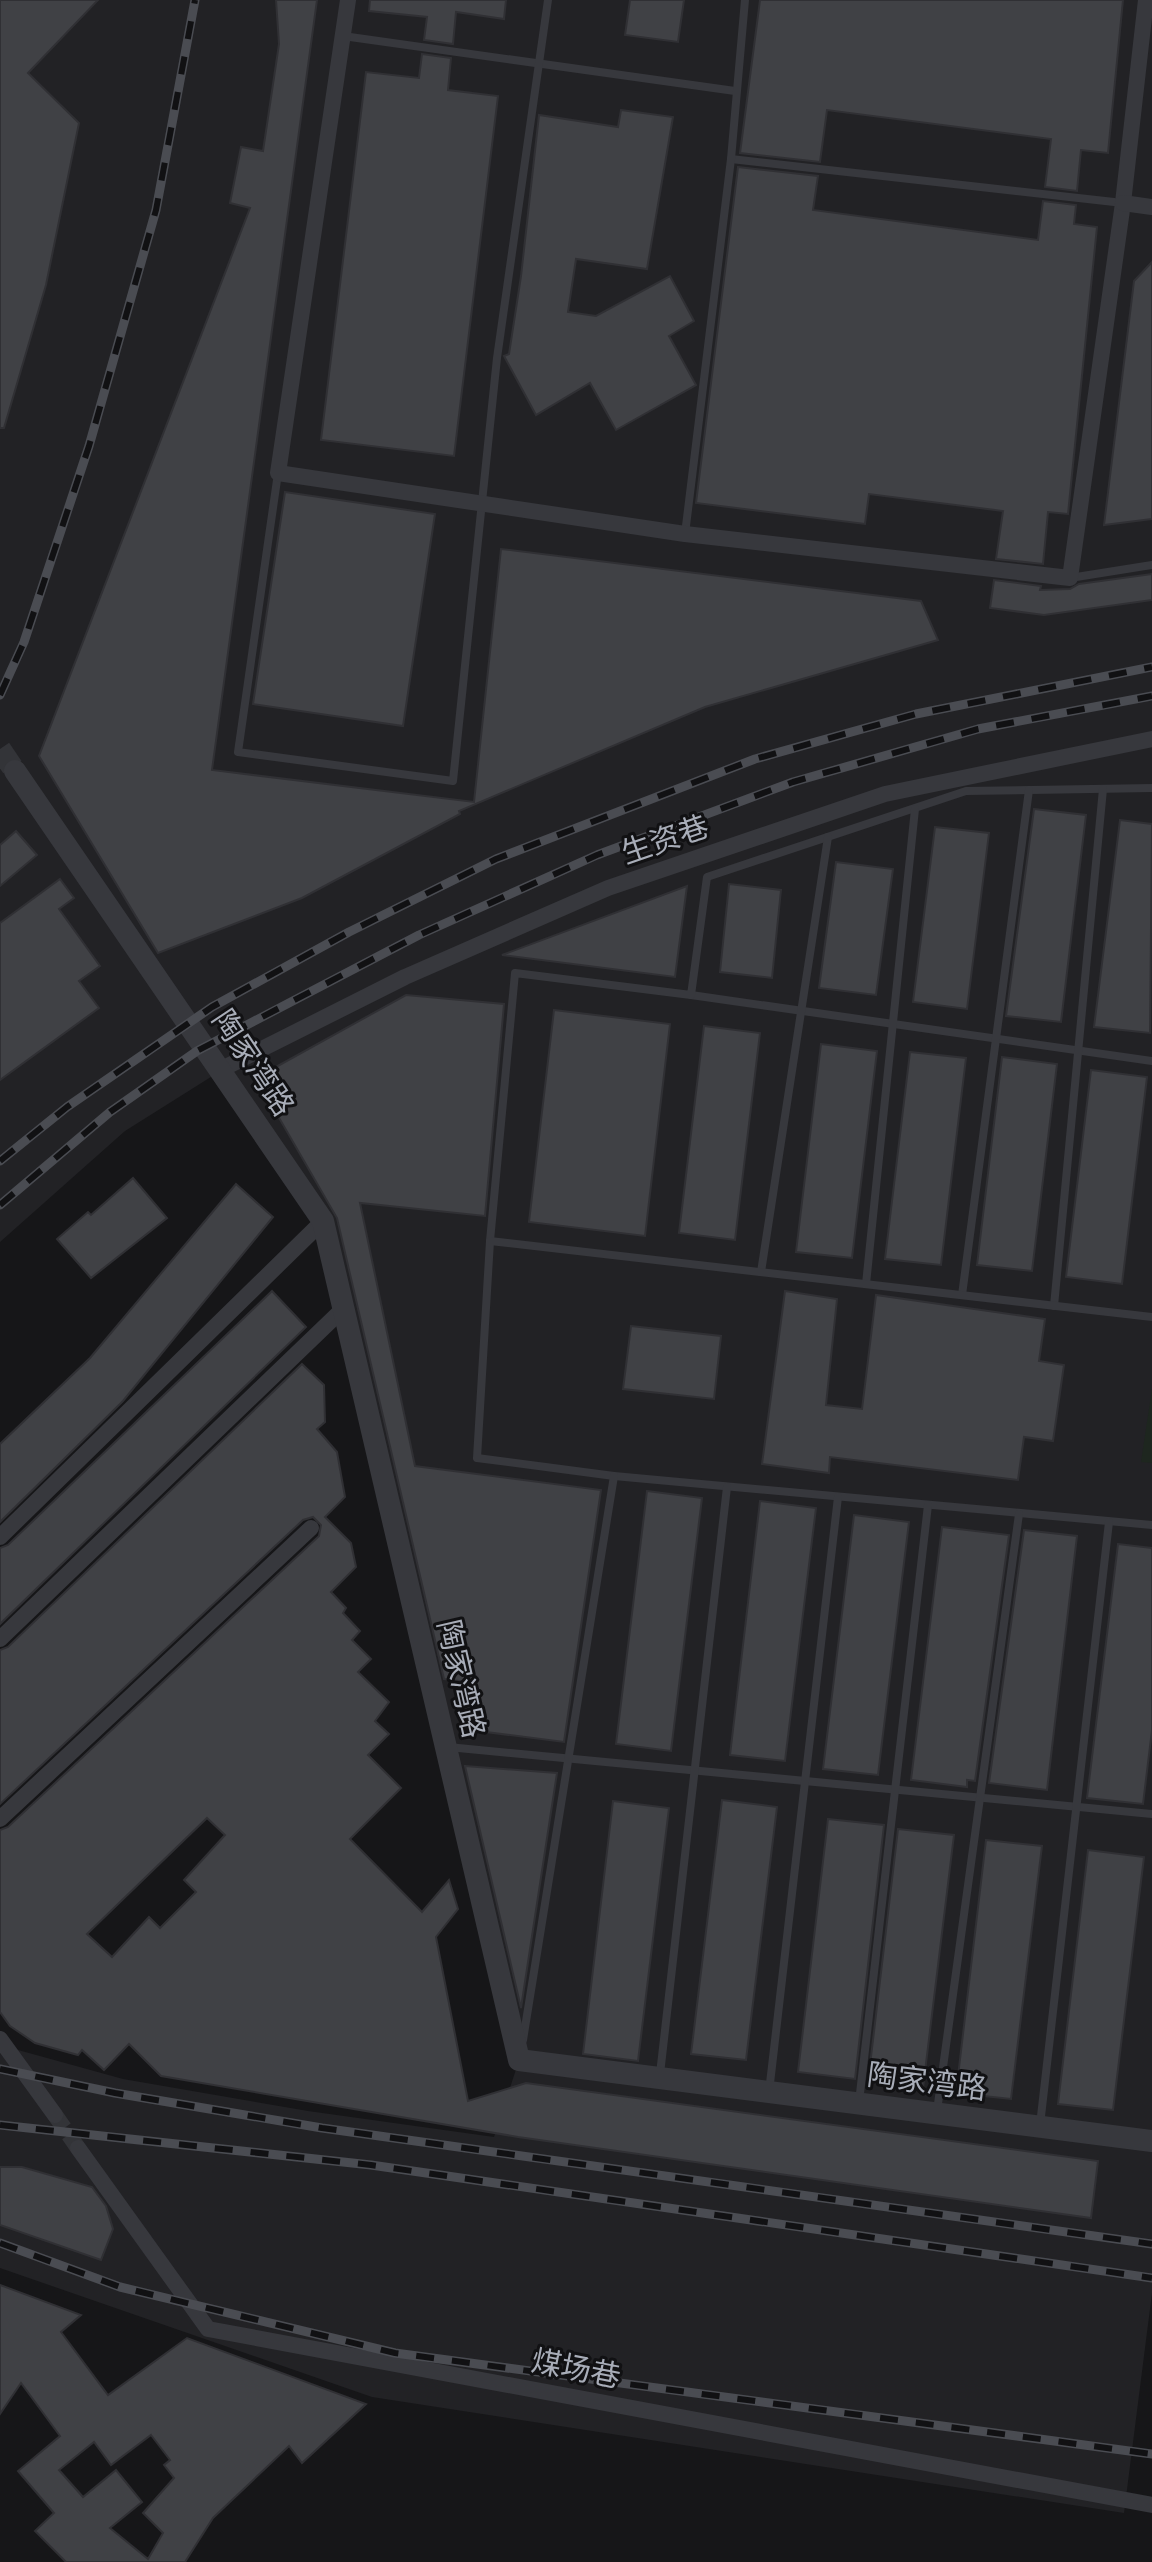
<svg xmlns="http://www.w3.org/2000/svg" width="1152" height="2562" font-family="Jost,'Noto Sans SC',sans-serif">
<rect width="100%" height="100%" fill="#161618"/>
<polygon fill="#222225" points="0,0 1152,0 1152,2293 1124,2513 372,2397 0,2268 0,2045 123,2079 308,2111 494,2137 519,2060 323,1221 222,1070 125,1131 0,1242"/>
<polygon fill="#1e261f" points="1152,1389 1152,1463 1141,1462"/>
<g fill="#404145" stroke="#303034" stroke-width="2" fill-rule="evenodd">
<polygon points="0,0 98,0 28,73 79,123 46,285 4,428 0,428"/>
<polygon points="276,0 317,0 212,770 474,802 501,549 921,601 938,640 705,707 459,811 460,814 302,898 158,953 39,756 250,208 230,203 241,147 263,151 279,44"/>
<polygon points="370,0 506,0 504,19 456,12 453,44 424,40 427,17 369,11"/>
<polygon points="630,0 684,0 678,42 625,35"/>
<polygon points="760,0 1123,0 1108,153 1081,150 1077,191 1045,187 1051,139 827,110 820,162 740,153"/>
<polygon points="422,54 451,58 448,90 498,96 454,456 321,440 366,72 419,78"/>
<polygon points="621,110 673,117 647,269 576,259 568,312 596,316 670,276 694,321 669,336 696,385 616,430 590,383 536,415 504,356 509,354 521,276 539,115 618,127"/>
<polygon points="738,167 818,176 813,210 1038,240 1043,201 1076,205 1074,224 1097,227 1068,514 1048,512 1043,564 996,559 1003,511 869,494 865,524 696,503"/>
<polygon points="1152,262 1152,519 1104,525 1134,281"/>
<polygon points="285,492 435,514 403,726 253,704"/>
<polygon points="1152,574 1152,600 1044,615 990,608 994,580 1041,586 1040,590 1070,589 1079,584"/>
<polygon points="1034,809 1086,815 1061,1022 1006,1016"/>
<polygon points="1120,820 1152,824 1150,1033 1094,1027"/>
<polygon points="935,827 989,833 967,1009 913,1002"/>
<polygon points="16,831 37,855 0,886 0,845"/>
<polygon points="836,862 893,869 876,995 819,988"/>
<polygon points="60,879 74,898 59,909 100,966 79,981 99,1008 0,1080 0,923"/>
<polygon points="729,884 781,890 772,978 720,972"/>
<polygon points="687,886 675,977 502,955"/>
<polygon points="406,995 504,1004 485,1216 360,1203 415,1466 601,1490 564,1742 462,1729 468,1682 444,1679 337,1218 256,1078"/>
<polygon points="554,1010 670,1024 645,1236 529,1222"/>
<polygon points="704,1026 760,1033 735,1240 679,1233"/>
<polygon points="821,1044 877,1051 852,1258 796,1252"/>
<polygon points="910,1052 966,1058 941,1265 885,1259"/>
<polygon points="1002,1057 1057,1064 1032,1271 977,1265"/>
<polygon points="1091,1070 1147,1077 1122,1284 1066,1277"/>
<polygon points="133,1178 167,1218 91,1278 57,1239 88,1212 91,1215"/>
<polygon points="236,1184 273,1217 123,1401 0,1522 0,1444 90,1358"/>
<polygon points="272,1291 306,1327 0,1624 0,1548 8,1545"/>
<polygon points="785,1291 837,1299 826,1405 862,1409 876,1295 1045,1319 1039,1361 1064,1365 1053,1441 1024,1437 1018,1480 830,1457 829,1473 762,1464"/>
<polygon points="631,1326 721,1336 714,1399 623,1389"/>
<path d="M302,1364L324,1385L325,1422L317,1429L337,1452L345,1497L325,1517L351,1543L356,1567L331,1592L346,1608L343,1613L360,1631L352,1640L371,1659L358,1672L389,1702L375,1721L389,1734L368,1755L401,1788L350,1839L422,1912L449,1880L458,1909L436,1937L468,2101L526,2083L1098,2161L1091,2218L518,2137L161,2076L129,2044L104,2070L82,2050L78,2055L35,2043L10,2026L0,2012V1830L8,1827L319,1536L321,1525L313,1517L303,1520L0,1804V1650L8,1647ZM207,1818L225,1835L184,1880L196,1892L160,1928L149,1917L112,1957L87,1934Z"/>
<polygon points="647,1491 702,1498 671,1751 616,1744"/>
<polygon points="760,1501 816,1508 785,1761 730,1755"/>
<polygon points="854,1515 909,1522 878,1775 823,1769"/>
<polygon points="942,1527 1009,1535 975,1781 967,1780 967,1787 911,1780"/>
<polygon points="1024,1530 1077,1536 1047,1790 989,1783"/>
<polygon points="1118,1544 1152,1548 1152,1730 1143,1804 1087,1798"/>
<polygon points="465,1766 557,1773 521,2008"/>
<polygon points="722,1800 777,1807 746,2060 691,2054"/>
<polygon points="613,1801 669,1808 638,2061 583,2054"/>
<polygon points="828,1819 884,1825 855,2079 798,2072"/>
<polygon points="898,1829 954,1835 923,2088 868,2082"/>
<polygon points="986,1840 1042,1846 1011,2099 956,2093"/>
<polygon points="1088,1850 1144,1857 1113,2110 1058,2104"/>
<polygon points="0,2167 22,2167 92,2187 106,2206 113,2229 101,2260 0,2225"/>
<path d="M0,2285L81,2315L61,2332L108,2395L187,2338L366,2404L302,2463L289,2446L213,2518L185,2562H66L35,2531L54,2513L18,2471L60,2436L21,2383L0,2414ZM151,2435L170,2460L164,2465L174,2478L143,2513L163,2533L148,2559L110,2528L142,2502L116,2470L83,2497L59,2470L94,2442L111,2465Z"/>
</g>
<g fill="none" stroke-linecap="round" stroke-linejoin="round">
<polyline stroke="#333438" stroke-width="16" stroke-dasharray="16 8" stroke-linecap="butt" points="55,2115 78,2148"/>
<polyline stroke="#333438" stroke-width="22" stroke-dasharray="22 11" stroke-linecap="butt" points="0,749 15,771"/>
<g stroke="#37383d" stroke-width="8">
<polyline points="343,36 735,91"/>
<polyline points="731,159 1123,203"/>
<polyline points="278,473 238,752 453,781 497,358 548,0"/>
<polyline points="685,534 731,159 745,0"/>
<polyline points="1070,578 1152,565"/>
<polyline points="691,995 1152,1061"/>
<polyline points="490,1241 515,973 691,995 707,877 966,791 1152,788"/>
<polyline points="761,1272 828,837"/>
<polyline points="866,1284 915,809"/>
<polyline points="962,1295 1029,790"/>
<polyline points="1054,1306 1103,789"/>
<polyline points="1152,1317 490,1241 477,1458 614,1476 1152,1525"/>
<polyline points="448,1747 1152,1814"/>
<polyline points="523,2040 614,1476"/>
<polyline points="660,2074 727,1487"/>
<polyline points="769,2092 838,1497"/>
<polyline points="859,2102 928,1505"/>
<polyline points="937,2111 1019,1514"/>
<polyline points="1040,2125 1109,1522"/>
</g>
<g stroke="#37383d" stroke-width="16">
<polyline points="348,0 278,473 685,534 1070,578 1123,203 1146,0"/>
<polyline points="1123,203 1152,207"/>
<polyline points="222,1069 405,977 608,888 885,794 1152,739"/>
<polyline points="0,1537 323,1221"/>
<polyline points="0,1639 343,1309"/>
<polyline points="0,1819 311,1528"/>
<polyline points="0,2039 55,2115"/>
<polyline points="78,2148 208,2329 1152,2505"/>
</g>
<polyline stroke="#37383d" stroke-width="22" points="15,771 323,1221 519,2060 1152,2141"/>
<defs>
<g id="rail">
<polyline points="0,695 24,642 89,446 156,210 195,0"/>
<polyline points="0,1161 67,1107 212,1007 349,932 496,859 755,759 916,714 1152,667"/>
<polyline points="0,1205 110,1112 197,1051 419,935 597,855 793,782 978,729 1152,696"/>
<polyline points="0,2069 115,2093 322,2128 1152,2244"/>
<polyline points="0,2125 371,2165 1152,2278"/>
<polyline points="0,2243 120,2287 395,2353 1152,2454"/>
</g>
</defs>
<use href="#rail" stroke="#4a4c52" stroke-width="9"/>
<use href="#rail" stroke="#111113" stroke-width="6" stroke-dasharray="18" stroke-linecap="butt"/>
</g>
<g text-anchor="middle" stroke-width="6" stroke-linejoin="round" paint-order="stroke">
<g font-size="30" fill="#a8adb8" stroke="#111113">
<text transform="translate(665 840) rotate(-19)" y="10">生资巷</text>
<text transform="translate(253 1063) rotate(56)" y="10">陶家湾路</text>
<text transform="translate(461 1679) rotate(77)" y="10">陶家湾路</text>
<text transform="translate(927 2082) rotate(7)" y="10">陶家湾路</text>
<text transform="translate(576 2369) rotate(11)" y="10">煤场巷</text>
</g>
</g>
</svg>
